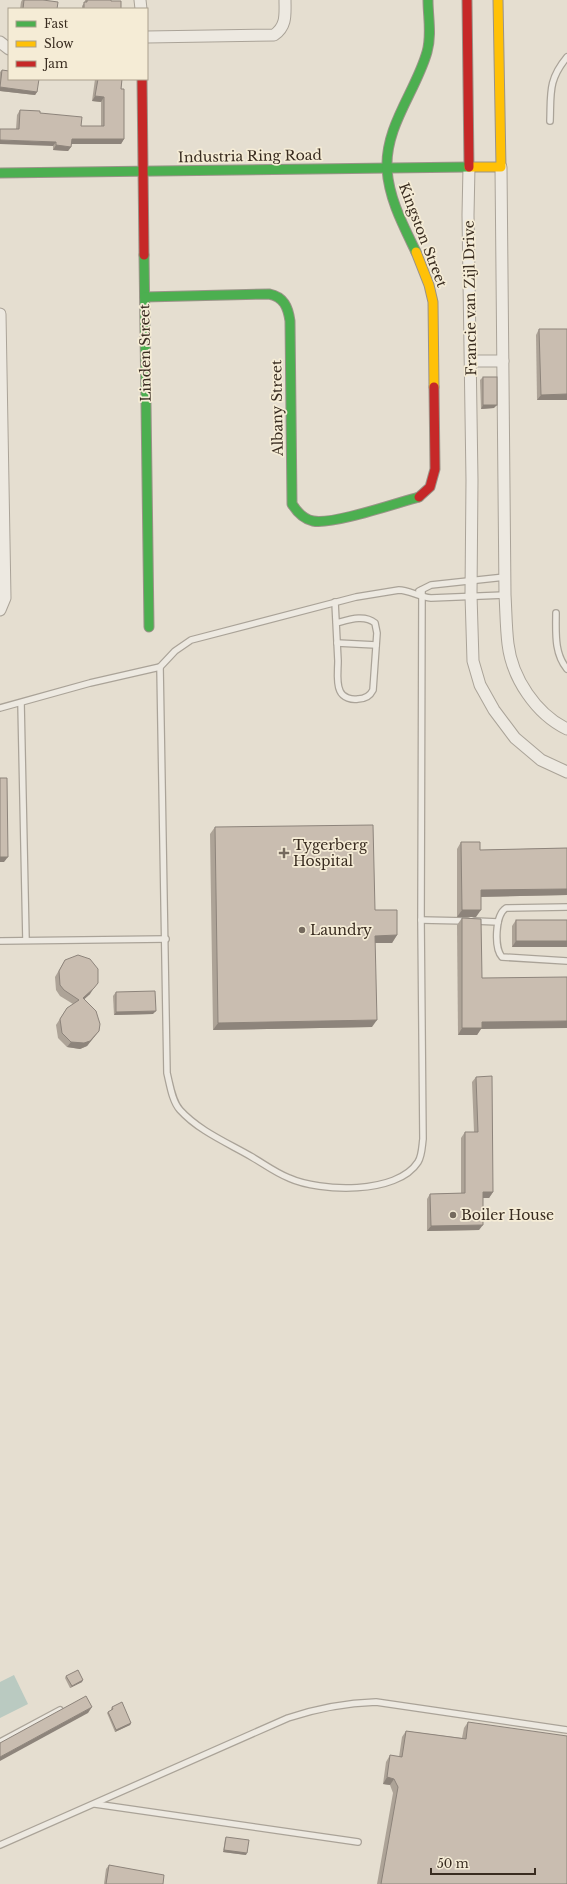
<svg xmlns="http://www.w3.org/2000/svg" width="567" height="1884" font-family="'Libre Baskerville',serif">
<rect width="100%" height="100%" fill="#e5ded0"/>
<polygon fill="#bacac1" points="14,1675 28,1704 0,1718 0,1682"/>
<g fill="none" stroke-linecap="round" stroke-linejoin="round">
<defs>
<g id="lane">
<path d="M550,121C551,93 548,80 567,57"/>
<polyline points="419,591 431,585 505,577"/>
<path d="M335,602C336,622 337,641 338,661C338,670 336,683 340,691C343,698 352,700 358,699C365,699 370,696 373,690L377,633L375,623C364,614 348,620 336,623"/>
<path d="M556,613C556,633 554,653 567,669"/>
<polyline points="337,643 376,645"/>
<path d="M160,667L167,1073C170,1085 172,1101 180,1110C199,1131 228,1143 252,1157C264,1164 276,1173 289,1178C320,1192 397,1195 418,1162C422,1156 422,1146 423,1139L421,920L422,590"/>
<polyline points="21,703 26,940"/>
<path d="M0,708L90,683L160,667L175,651L191,640L356,597L399,590C409,590 419,597 431,598L505,595"/>
<path d="M567,907L506,908C495,915 494,948 502,957L567,961"/>
<polyline points="421,920 467,921"/>
<polyline points="475,921 498,922"/>
<polyline points="0,941 166,939"/>
<polyline points="0,1742 60,1710"/>
<polyline points="95,1804 358,1842"/>
<path d="M0,1845L288,1718C318,1708 345,1703 376,1702L567,1730"/>
</g>
<g id="street">
<polyline points="140,0 141,9"/>
<path d="M147,37L274,35C287,26 285,14 285,0"/>
<polyline points="0,42 9,49"/>
<polyline points="469,167 468,215 472,480 471,595 473,661 480,685 494,710 515,738 541,760 567,772"/>
<path d="M501,167L505,595C506,611 506,628 508,644C512,678 536,714 567,729"/>
<polyline points="0,314 5,598 0,610"/>
<polyline points="471,361 503,361"/>
</g>
<g id="fast">
<polyline points="0,173 469,167"/>
<path d="M416,252C403,225 389,199 387,169C385,126 416,91 427,52C432,35 428,17 428,0"/>
<polyline points="144,255 149,627"/>
<path d="M145,297L269,294C284,297 288,307 290,321L292,504C297,512 303,519 313,521C333,525 396,503 419,497"/>
</g>
<g id="slow">
<polyline points="469,167 501,167 498,0"/>
<polyline points="416,252 429,285 433,302 434,387"/>
</g>
<g id="jam">
<polyline points="467,0 469,167"/>
<polyline points="142,79 144,255"/>
<polyline points="419,497 430,487 435,469 434,387"/>
</g>
</defs>
<use href="#lane" stroke="#aaa398" stroke-width="8"/>
<use href="#street" stroke="#aaa398" stroke-width="13"/>
<use href="#fast" stroke="#9a9388" stroke-width="11"/>
<use href="#slow" stroke="#9a9388" stroke-width="11"/>
<use href="#jam" stroke="#9a9388" stroke-width="11"/>
<use href="#lane" stroke="#ede9e1" stroke-width="5.5"/>
<use href="#street" stroke="#ede9e1" stroke-width="11"/>
<use href="#fast" stroke="#4caf50" stroke-width="9"/>
<use href="#slow" stroke="#ffc107" stroke-width="9"/>
<use href="#jam" stroke="#c62828" stroke-width="9"/>
</g>
<g fill="#ada397">
<polygon points="22,0 43,0 57,9 20,9 21,2"/>
<polygon points="85,0 111,0 111,1 121,9 82,9 82,6 85,2"/>
<polygon points="2,70 37,92 35,95 0,91 0,72"/>
<polygon points="95,79 122,79 121,89 124,139 121,144 71,144 71,147 68,151 53,150 53,146 16,129 17,115 20,110 40,113 81,126 101,126 101,102 92,101"/>
<polygon points="539,329 567,400 537,400 536,335"/>
<polygon points="483,377 494,408 481,409 480,380"/>
<polygon points="215,827 375,910 397,935 392,943 375,943 372,1027 213,1030 210,834"/>
<polygon points="461,842 480,850 567,848 567,895 481,897 476,917 457,917 457,849"/>
<polygon points="462,918 482,978 481,1029 477,1035 458,1035 457,925"/>
<polygon points="516,920 567,920 567,947 512,947 512,926"/>
<polygon points="65,960 90,994 84,999 95,1036 87,1046 80,1049 67,1047 58,1038 56,1025 67,1008 73,1004 60,996 56,990 55,977"/>
<polygon points="116,992 153,1014 114,1015 113,996"/>
<polygon points="476,1077 493,1192 489,1198 483,1198 479,1230 427,1231 427,1199 430,1194 461,1193 461,1138 465,1132 474,1132 472,1082"/>
<polygon points="66,1676 82,1682 70,1688 65,1678"/>
<polygon points="112,1707 131,1723 130,1725 115,1732 107,1713 108,1712 111,1710 111,1709"/>
<polygon points="468,1722 567,1884 377,1884 393,1793 390,1785 383,1784 386,1762 390,1755 399,1757 402,1737 406,1731 462,1738 464,1728"/>
<polygon points="226,1837 246,1855 223,1852 225,1839"/>
<polygon points="109,1865 163,1884 104,1884 106,1869"/>
</g>
<g fill="#8d847b">
<polygon points="0,87 37,92 35,95 0,91"/>
<polygon points="95,96 104,97 101,102 92,101"/>
<polygon points="72,139 124,139 121,144 69,144"/>
<polygon points="0,140 56,142 53,146 0,144"/>
<polygon points="56,145 71,147 68,151 53,150"/>
<polygon points="567,394 567,400 537,400 541,395"/>
<polygon points="483,405 497,405 494,408 481,409"/>
<polygon points="0,857 8,857 4,862 0,862"/>
<polygon points="567,889 567,895 476,897 481,890"/>
<polygon points="462,910 481,910 476,917 457,917"/>
<polygon points="397,935 392,943 370,943 375,936"/>
<polygon points="516,941 567,941 567,947 512,947"/>
<polygon points="94,988 90,994 79,1004 83,998"/>
<polygon points="156,1011 153,1014 114,1015 116,1012"/>
<polygon points="377,1020 372,1027 213,1030 218,1023"/>
<polygon points="567,1021 567,1028 481,1029 477,1035 458,1035 462,1028 482,1022"/>
<polygon points="99,1031 87,1046 80,1049 67,1047 71,1042"/>
<polygon points="483,1192 493,1192 489,1198 479,1198"/>
<polygon points="483,1225 479,1230 427,1231 431,1226"/>
<polygon points="83,1680 82,1682 70,1688 72,1686"/>
<polygon points="92,1707 88,1713 0,1761 0,1757"/>
<polygon points="131,1723 130,1725 115,1732 116,1730"/>
<polygon points="387,1777 394,1779 390,1785 383,1784"/>
<polygon points="224,1850 247,1853 246,1855 223,1852"/>
</g>
<g fill="#c9bdb0" stroke="#8d847b">
<polygon points="24,0 43,0 58,2 57,9 23,9"/>
<polygon points="87,0 111,0 111,1 121,1 121,9 84,9 84,2 87,2"/>
<polygon points="2,70 9,71 9,79 39,79 37,92 0,87"/>
<polygon points="98,79 122,79 121,89 124,89 124,139 72,139 71,147 56,145 56,142 0,140 0,143 0,129 19,129 20,110 40,111 40,113 82,117 81,126 104,126 104,97 95,96"/>
<polygon points="539,329 567,329 567,394 541,395"/>
<rect x="483" y="377" width="14" height="28"/>
<polygon points="0,778 7,778 8,857 0,857"/>
<polygon points="373,825 375,910 397,910 397,935 375,936 377,1020 218,1023 215,827"/>
<polygon points="461,842 480,842 480,850 567,848 567,889 481,890 481,910 462,910"/>
<polygon points="462,918 481,919 482,978 567,977 567,1021 482,1022 482,1028 462,1028"/>
<rect x="516" y="920" width="51" height="21"/>
<polygon points="78,955 90,959 98,969 98,983 94,988 83,998 96,1011 100,1024 99,1031 90,1041 84,1043 71,1042 62,1033 60,1019 67,1008 79,1000 64,990 60,985 59,971 65,960"/>
<polygon points="155,991 156,1011 116,1012 116,992"/>
<polygon points="492,1076 493,1192 483,1192 483,1225 431,1226 430,1194 465,1193 465,1132 478,1132 476,1077"/>
<polygon points="78,1670 83,1680 72,1686 66,1676"/>
<polygon points="86,1696 92,1707 0,1757 0,1743"/>
<polygon points="122,1702 131,1723 116,1730 108,1712 113,1709 112,1707"/>
<polygon points="468,1722 567,1736 567,1884 381,1884 398,1787 394,1779 387,1777 390,1755 402,1757 406,1731 466,1739"/>
<polygon points="226,1837 249,1840 247,1853 224,1850"/>
<polygon points="109,1865 164,1875 163,1884 106,1884"/>
</g>
<g fill="#756a5e" stroke="#f5ecd6" stroke-width="1.5">
<path d="M282 847h4v4h4v4h-4v4h-4v-4h-4v-4h4z"/>
<circle cx="302" cy="930" r="4"/>
<circle cx="453" cy="1215" r="4"/>
</g>
<g text-anchor="middle" stroke-width="3.5" stroke-linejoin="round" paint-order="stroke">
<g font-size="14" fill="#392c20" stroke="#f5ecd6">
<text transform="translate(250 156) rotate(-1)" y="5">Industria Ring Road</text>
<text transform="translate(423 235) rotate(69)" y="5">Kingston Street</text>
<text transform="translate(470 298) rotate(-91)" y="5">Francie van Zijl Drive</text>
<text transform="translate(145 353) rotate(-91)" y="5">Linden Street</text>
<text transform="translate(277 408) rotate(-91)" y="5">Albany Street</text>
</g>
<g font-size="14" fill="#392c20" stroke="#f5ecd6" text-anchor="start">
<text x="293" y="850">Tygerberg<tspan x="293" dy="16">Hospital</tspan></text>
<text x="310" y="935">Laundry</text>
<text x="461" y="1220">Boiler House</text>
</g>
</g>
<rect x="8" y="8" width="140" height="72" fill="#f5ecd6" stroke="#aa9f8d"/>
<rect x="16" y="21" width="20" height="6" fill="#4caf50" stroke="#aa9f8d"/>
<text x="44" y="28" font-size="12" fill="#392c20">Fast</text>
<rect x="16" y="41" width="20" height="6" fill="#ffc107" stroke="#aa9f8d"/>
<text x="44" y="48" font-size="12" fill="#392c20">Slow</text>
<rect x="16" y="61" width="20" height="6" fill="#c62828" stroke="#aa9f8d"/>
<text x="44" y="68" font-size="12" fill="#392c20">Jam</text>
<path d="M431 1868v6h104v-6" fill="none" stroke="#392c20" stroke-width="2"/>
<text x="437" y="1868" font-size="12" fill="#392c20" stroke="#f5ecd6" stroke-width="3" paint-order="stroke">50 m</text>
</svg>
